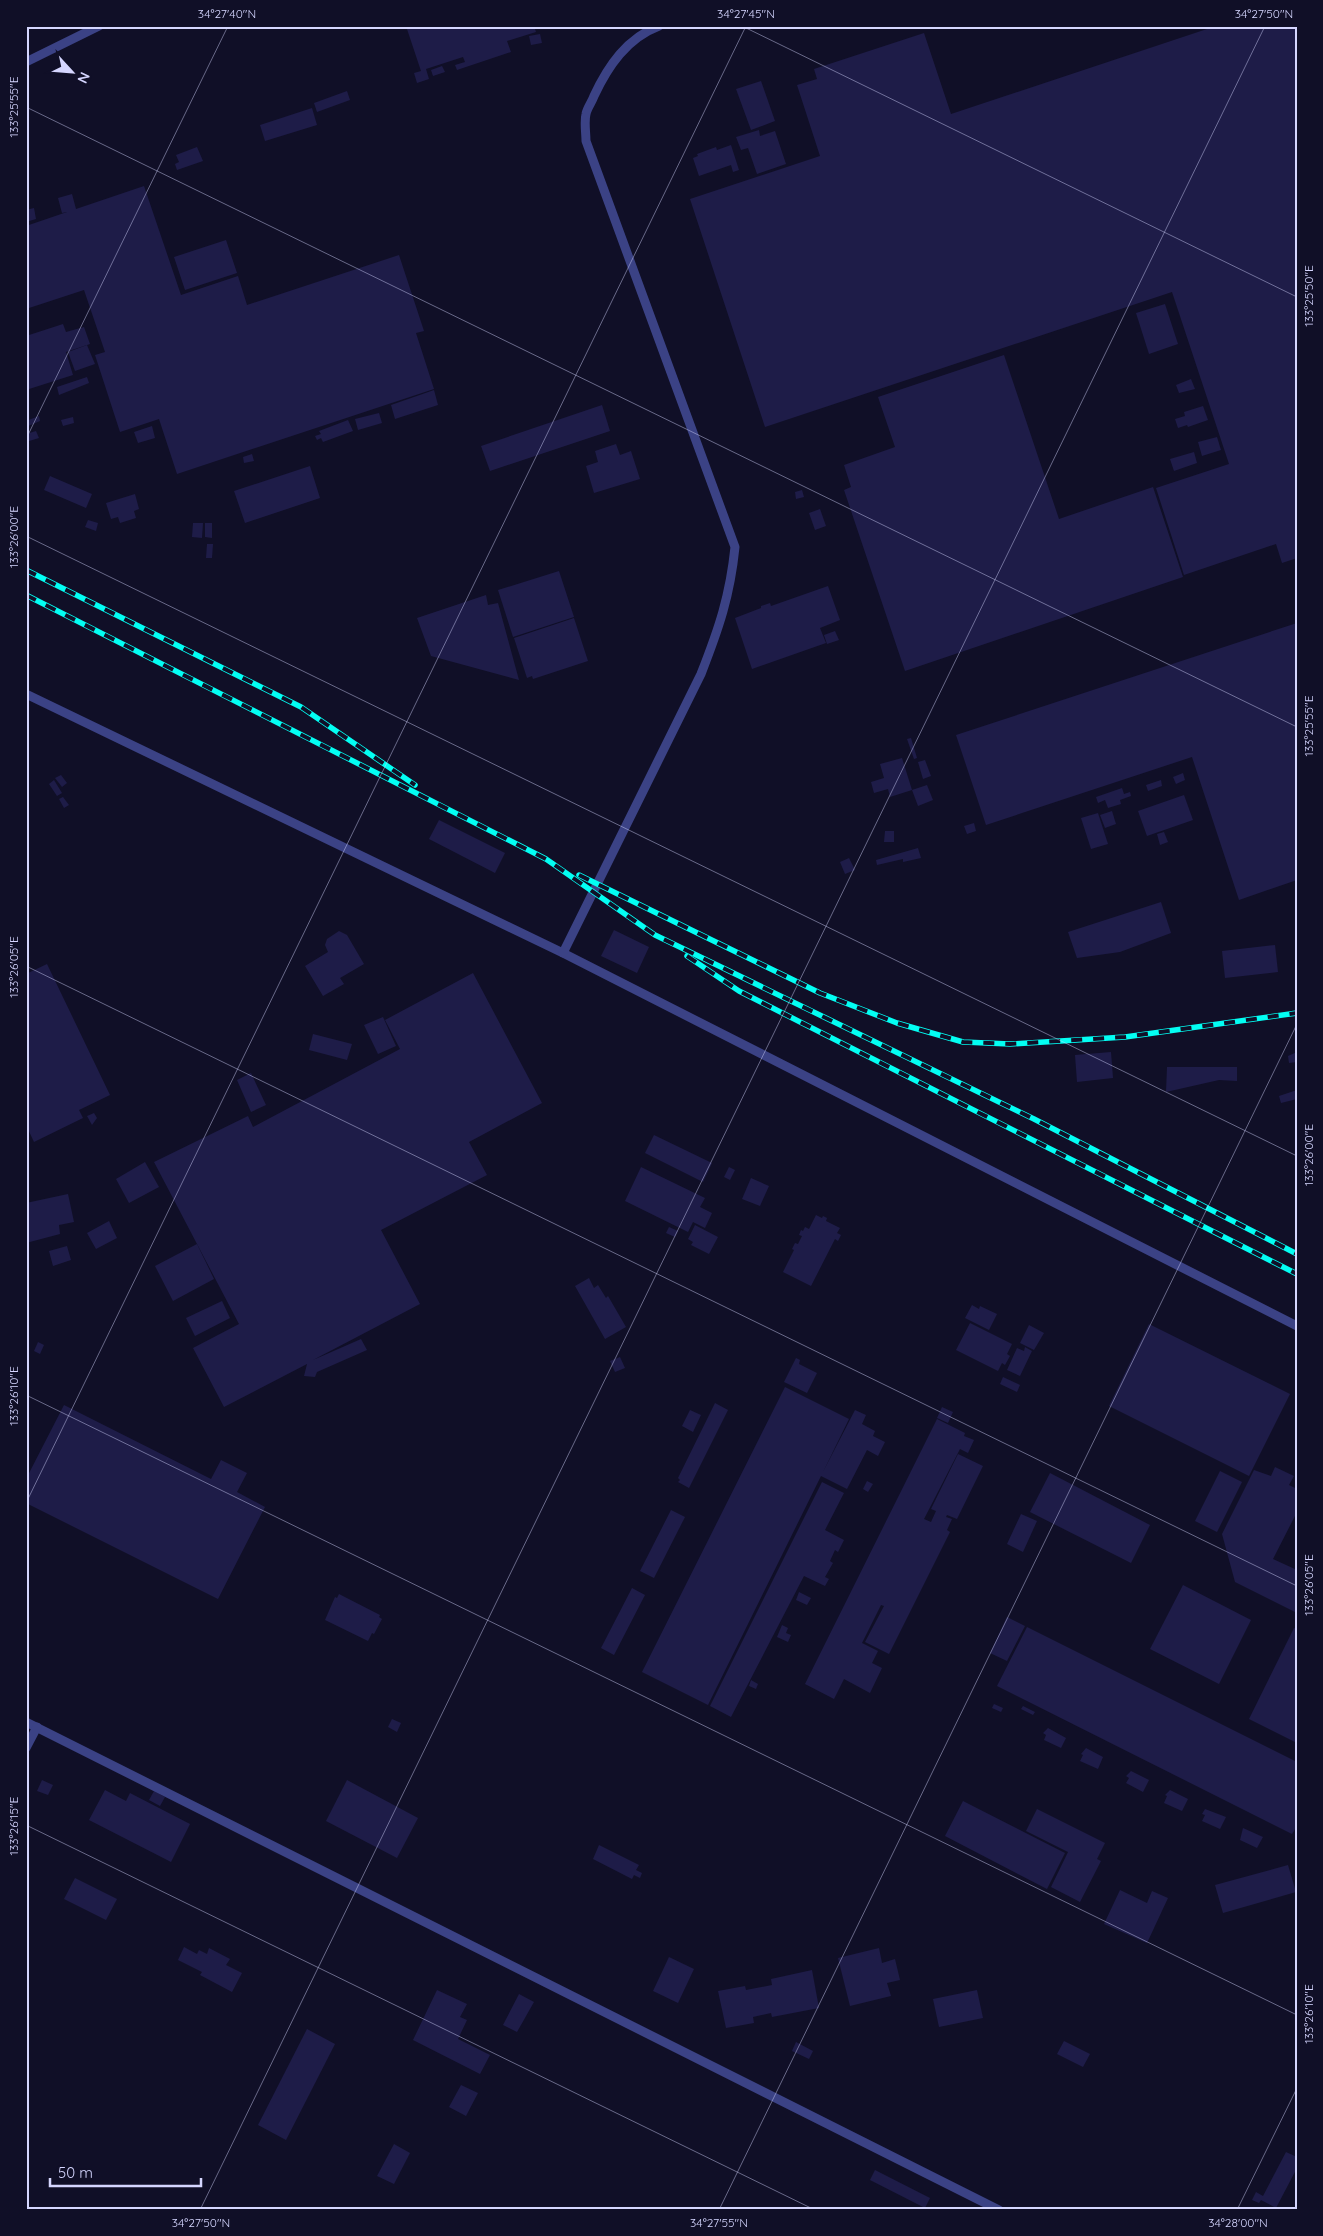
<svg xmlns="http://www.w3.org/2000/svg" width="1323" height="2236" font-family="Quicksand,sans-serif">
<rect width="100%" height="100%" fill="#100f27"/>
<g fill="#1e1c48">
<polygon points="406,26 534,26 536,32 507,41 511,52 457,70 455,65 465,62 463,57 426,69 429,79 417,83 414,73 421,71"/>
<polygon points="1216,26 1297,26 1297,558 1282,563 1276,544 1184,575 1156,488 1229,464 1172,292 765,427 690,199 820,156 797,85 817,79 814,69 924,33 951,114"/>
<polygon points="540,34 542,43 531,45 529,36"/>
<polygon points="442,66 445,72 433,76 431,70"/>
<polygon points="761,81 775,121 751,130 736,89"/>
<polygon points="347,91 350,100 317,112 314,103"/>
<polygon points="312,108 317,125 265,141 260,125"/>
<polygon points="759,130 760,136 775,131 786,164 757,174 748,148 741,150 736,137"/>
<polygon points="731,145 739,170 733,172 731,165 699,176 693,158 698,156 697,154 716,147 717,150"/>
<polygon points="197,147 203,161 177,170 175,164 179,162 176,155"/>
<polygon points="144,186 181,295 238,276 247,305 399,255 424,331 416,333 434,389 177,474 159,419 120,432 95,355 105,352 84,290 26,309 26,226 67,212 62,213 58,198 72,194 76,209"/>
<polygon points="34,208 36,219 26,222 26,210"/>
<polygon points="226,240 237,273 185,290 174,257"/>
<polygon points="1165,304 1178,344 1149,354 1136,313"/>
<polygon points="63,324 66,332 84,327 90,344 66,352 73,375 26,390 26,336"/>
<polygon points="87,345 95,364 75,371 68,352"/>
<polygon points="1004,355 1059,519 1153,487 1183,577 905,671 844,490 851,487 844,465 895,447 878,397"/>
<polygon points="87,377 89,383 59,395 57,387"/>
<polygon points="1191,379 1195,389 1179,393 1176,385"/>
<polygon points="434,390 438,405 395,419 391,405"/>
<polygon points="602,405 610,431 490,471 481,446"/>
<polygon points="1203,406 1208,420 1188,427 1187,425 1178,428 1175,419 1185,416 1184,412"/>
<polygon points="379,413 382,423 358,430 355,419"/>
<polygon points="39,416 40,421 26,427 26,421"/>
<polygon points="73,417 74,423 63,426 61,420"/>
<polygon points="348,420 353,431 323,442 321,438 317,440 315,436 321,434 319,431"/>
<polygon points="152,426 155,438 138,443 134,432"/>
<polygon points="36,431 39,438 26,442 26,434"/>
<polygon points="1217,437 1221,450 1202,456 1198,442"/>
<polygon points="616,444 620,455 631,451 640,479 594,493 586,466 598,462 595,451"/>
<polygon points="1194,452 1197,463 1174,471 1170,459"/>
<polygon points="252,454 254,461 244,463 243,457"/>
<polygon points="310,466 320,498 245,523 234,491"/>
<polygon points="50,476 92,494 86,508 44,490"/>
<polygon points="802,490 804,497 796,499 795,492"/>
<polygon points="135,494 139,509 134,511 136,518 120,523 118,517 111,519 106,503"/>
<polygon points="820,509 826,526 815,530 809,513"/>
<polygon points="88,520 98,523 96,531 85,527"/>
<polygon points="193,523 203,523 202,538 192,537"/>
<polygon points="205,523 212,523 212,538 205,537"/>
<polygon points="207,544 213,544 212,558 206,558"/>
<polygon points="559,571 574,617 513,637 498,590"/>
<polygon points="828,586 840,620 820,628 826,643 752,669 735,618 761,608 761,606 770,603 771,606"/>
<polygon points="486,595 488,605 498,603 519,680 431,656 417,618"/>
<polygon points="574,618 588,661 533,679 532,676 527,678 514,638"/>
<polygon points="1297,623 1297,880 1239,900 1192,757 986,825 956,735"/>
<polygon points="835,631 839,640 827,644 824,635"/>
<polygon points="911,738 917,758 914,759 907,739"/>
<polygon points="902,758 912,790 890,797 888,789 874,793 871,782 884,778 880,764"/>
<polygon points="925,760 931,776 923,779 918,762"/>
<polygon points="1183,773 1185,780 1176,784 1173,777"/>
<polygon points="61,775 67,783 62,787 55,778"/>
<polygon points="54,780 62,793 57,796 49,784"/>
<polygon points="1161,780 1162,786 1148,791 1146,785"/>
<polygon points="927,785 933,800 918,806 912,790"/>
<polygon points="1122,788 1124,794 1130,792 1131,796 1120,800 1121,804 1108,808 1105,800 1098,803 1096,797"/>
<polygon points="1184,795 1193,820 1147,836 1138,811"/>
<polygon points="63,797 69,805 64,808 59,799"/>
<polygon points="1112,811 1116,824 1105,828 1100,815"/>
<polygon points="1098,813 1108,844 1091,849 1081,818"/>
<polygon points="439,820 505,853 495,873 429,839"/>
<polygon points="974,823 976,831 967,834 964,826"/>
<polygon points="885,831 894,831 894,842 884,842"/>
<polygon points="1164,832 1168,842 1160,845 1157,834"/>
<polygon points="918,848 921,858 903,862 903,859 877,865 876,860"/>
<polygon points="849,858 855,870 845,874 840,862"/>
<polygon points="1161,902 1171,933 1120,952 1077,958 1068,932"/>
<polygon points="614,930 649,947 637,973 601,956"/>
<polygon points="339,931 347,935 364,964 340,978 344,984 323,996 305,966 328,952 325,945 327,939"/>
<polygon points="1275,945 1278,972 1225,978 1222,951"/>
<polygon points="47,964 110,1095 79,1110 83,1118 34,1142 26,1125 26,974"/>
<polygon points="473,973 542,1103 469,1142 487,1175 381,1230 420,1304 313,1360 361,1339 367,1350 317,1372 315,1377 304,1376 307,1364 224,1407 193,1348 239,1324 154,1162 248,1116 253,1127 400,1049 385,1020"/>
<polygon points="383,1017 396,1046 378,1054 364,1025"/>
<polygon points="313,1034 352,1044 347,1060 309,1050"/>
<polygon points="1111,1052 1113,1078 1077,1082 1075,1055"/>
<polygon points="1297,1052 1297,1062 1289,1063 1288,1056"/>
<polygon points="1167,1067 1237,1067 1237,1081 1219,1080 1166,1092"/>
<polygon points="251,1073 266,1105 251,1112 237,1080"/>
<polygon points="1297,1090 1297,1099 1281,1103 1279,1096"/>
<polygon points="94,1113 97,1118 92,1125 87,1116"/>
<polygon points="654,1135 712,1163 703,1182 645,1153"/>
<polygon points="145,1162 159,1187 129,1203 116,1179"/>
<polygon points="641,1167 705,1198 700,1207 712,1213 705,1228 693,1222 688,1232 625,1201"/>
<polygon points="729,1167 735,1170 730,1180 724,1177"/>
<polygon points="751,1178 769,1186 760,1206 742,1199"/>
<polygon points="68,1194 74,1222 59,1225 60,1234 26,1243 26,1203"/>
<polygon points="816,1215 822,1218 823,1216 827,1218 826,1221 840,1228 837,1233 841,1235 838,1241 835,1239 811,1286 783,1272 794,1250 792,1249 795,1243 798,1244 802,1236 799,1235 801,1230 803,1231 805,1227 809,1229"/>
<polygon points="109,1221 117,1238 96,1249 87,1233"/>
<polygon points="695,1225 718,1237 709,1254 691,1245 693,1242 688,1239"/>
<polygon points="669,1227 678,1231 675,1237 666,1233"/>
<polygon points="197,1244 214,1279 173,1301 155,1266"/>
<polygon points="67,1246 71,1260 53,1266 49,1251"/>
<polygon points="589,1278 594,1288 598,1285 606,1298 608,1296 626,1327 605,1339 575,1286"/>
<polygon points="222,1301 230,1318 195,1336 186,1318"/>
<polygon points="972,1305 979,1309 980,1306 997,1314 989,1330 965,1318"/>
<polygon points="970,1323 1012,1344 1007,1354 1010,1356 1005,1365 1002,1363 998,1371 956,1350"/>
<polygon points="1149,1324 1290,1394 1249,1476 1109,1406"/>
<polygon points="1029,1325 1044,1333 1034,1350 1020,1343"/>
<polygon points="38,1342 44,1345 40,1354 34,1351"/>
<polygon points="1025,1347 1032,1351 1020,1376 1007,1370 1017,1348 1024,1351"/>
<polygon points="620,1357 625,1368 615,1372 610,1361"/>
<polygon points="796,1358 800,1360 799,1364 817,1373 807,1393 784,1382"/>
<polygon points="1003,1377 1020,1385 1017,1392 1000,1384"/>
<polygon points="785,1387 849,1419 823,1472 855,1410 866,1415 862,1424 875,1431 873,1436 885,1442 878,1456 867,1450 847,1489 821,1476 708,1705 642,1672"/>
<polygon points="715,1403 728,1410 689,1488 678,1482 680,1480 678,1478"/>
<polygon points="64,1405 211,1479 221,1460 247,1473 237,1492 265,1507 218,1599 26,1503 26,1479"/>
<polygon points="942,1407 953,1412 948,1423 937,1418"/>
<polygon points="690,1410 701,1415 693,1432 682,1426"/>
<polygon points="937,1419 965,1433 964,1436 974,1440 968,1453 960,1449 924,1519 931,1522 936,1511 931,1509 958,1454 983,1466 957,1519 947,1515 946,1517 952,1519 947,1530 950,1532 889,1654 865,1642 884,1606 881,1605 862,1643 878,1651 872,1663 882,1668 870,1693 844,1679 834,1699 805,1684"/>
<polygon points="1275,1467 1294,1476 1289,1485 1297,1489 1297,1512 1273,1559 1297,1570 1297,1613 1235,1582 1222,1534 1254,1470 1271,1476"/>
<polygon points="1220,1471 1242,1482 1217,1532 1195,1521"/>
<polygon points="1050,1473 1150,1525 1131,1563 1030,1512"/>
<polygon points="867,1481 873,1484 868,1492 863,1489"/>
<polygon points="822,1482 844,1493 825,1530 844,1540 838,1552 835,1550 830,1561 833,1563 825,1577 829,1579 825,1586 804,1576 731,1717 710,1706"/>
<polygon points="671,1510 685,1517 654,1578 640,1571"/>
<polygon points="1021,1514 1037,1521 1023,1552 1007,1544"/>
<polygon points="1183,1585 1251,1620 1219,1684 1150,1649"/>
<polygon points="632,1588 645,1595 614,1655 601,1648"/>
<polygon points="799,1592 811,1598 807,1605 796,1600"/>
<polygon points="339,1594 380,1615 379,1617 382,1619 374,1634 372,1633 368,1641 325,1620 335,1597 337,1598"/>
<polygon points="1007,1617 1025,1626 1007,1661 990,1653"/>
<polygon points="782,1625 788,1628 786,1633 791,1635 788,1642 777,1637"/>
<polygon points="1027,1627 1297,1762 1297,1826 1292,1834 997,1686"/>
<polygon points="1294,1628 1297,1629 1297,1743 1249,1719"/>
<polygon points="751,1680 758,1684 756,1689 749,1686"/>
<polygon points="994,1704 1003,1708 1001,1712 992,1708"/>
<polygon points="1023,1706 1035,1712 1033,1715 1021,1709"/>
<polygon points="392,1719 401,1723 397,1732 388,1727"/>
<polygon points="1048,1728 1066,1738 1061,1748 1044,1740 1046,1735 1043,1733"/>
<polygon points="1086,1748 1103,1757 1098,1769 1080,1761 1083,1755 1081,1754"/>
<polygon points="1131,1771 1149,1780 1143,1792 1126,1783 1129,1778 1126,1776"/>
<polygon points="42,1780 53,1785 48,1795 37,1791"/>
<polygon points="347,1780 418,1818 397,1858 326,1821"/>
<polygon points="105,1790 126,1801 130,1793 190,1824 171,1862 89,1820"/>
<polygon points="1170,1790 1188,1799 1182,1811 1164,1803 1167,1796 1165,1795"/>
<polygon points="154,1791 165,1797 160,1806 149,1800"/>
<polygon points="963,1801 1065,1853 1047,1889 945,1836"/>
<polygon points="1037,1809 1105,1843 1097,1859 1101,1861 1080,1902 1051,1887 1068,1852 1026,1831"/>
<polygon points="1205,1809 1226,1817 1220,1829 1202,1821 1205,1815 1202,1814"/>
<polygon points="1243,1828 1263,1837 1257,1848 1240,1840"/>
<polygon points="599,1845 639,1865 636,1870 642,1873 640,1878 634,1875 632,1879 593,1859"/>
<polygon points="1288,1865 1296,1892 1223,1913 1215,1885"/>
<polygon points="75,1878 117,1899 106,1920 64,1899"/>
<polygon points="1120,1890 1147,1903 1152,1891 1168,1898 1147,1943 1104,1924"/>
<polygon points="184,1947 197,1954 199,1950 207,1954 209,1948 230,1959 226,1965 242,1973 232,1992 200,1975 202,1972 178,1960"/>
<polygon points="879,1948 882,1963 895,1959 900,1980 887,1983 891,1996 850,2006 838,1958"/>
<polygon points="669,1957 694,1969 678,2003 653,1991"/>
<polygon points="812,1970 819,2008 772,2017 771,2013 753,2017 754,2023 726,2028 718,1991 745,1986 746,1990 772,1985 771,1979"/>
<polygon points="437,1990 467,2004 460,2017 467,2020 458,2039 490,2055 480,2074 413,2040"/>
<polygon points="977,1990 983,2018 939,2027 933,1999"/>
<polygon points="519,1994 534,2002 517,2032 503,2025"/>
<polygon points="307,2029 335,2044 286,2140 258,2125"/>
<polygon points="1064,2041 1090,2054 1083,2067 1057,2054"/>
<polygon points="796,2042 813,2051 809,2059 792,2051"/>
<polygon points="461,2085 478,2093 466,2116 449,2107"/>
<polygon points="394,2144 410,2153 394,2184 377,2176"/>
<polygon points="1286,2152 1297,2157 1297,2168 1276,2208 1261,2200 1259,2203 1252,2200 1256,2192 1263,2196"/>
<polygon points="875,2170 930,2198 925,2208 870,2180"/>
</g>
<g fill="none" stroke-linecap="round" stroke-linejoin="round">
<g stroke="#3b4285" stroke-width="9">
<polyline points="26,62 99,26"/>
<polyline points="26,694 563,953 1297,1326"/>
<path d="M563,953L701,674C719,628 730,596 735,547L586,141C586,133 584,122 586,114C587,108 592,102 594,96C608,66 627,38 659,26"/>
<polyline points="26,1722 999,2210"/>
<polyline points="26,1748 37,1727"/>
</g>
<defs>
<g id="rail">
<polyline points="26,570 301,707 415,785"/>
<polyline points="26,595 546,859 655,935 1034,1119 1297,1254"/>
<polyline points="579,875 820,993 897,1023 963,1042 1010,1044 1125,1037 1297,1013"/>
<polyline points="687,956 739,991 1297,1274"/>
</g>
</defs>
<use href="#rail" stroke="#03fef3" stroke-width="5.5"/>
<use href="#rail" stroke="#100f27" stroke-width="4" stroke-dasharray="11" stroke-linecap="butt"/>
</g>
<path fill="none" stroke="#d5d6ff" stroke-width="1" stroke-opacity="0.45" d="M742,26L1297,297M26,107L1297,727M26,439L228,26M26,536L1297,1156M26,966L1297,1586M26,1395L1297,2015M26,1503L746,26M26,1825L815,2210M200,2210L1265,26M719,2210L1297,1024M1237,2210L1297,2088"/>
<rect width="1323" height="2236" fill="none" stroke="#100f27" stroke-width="55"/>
<g transform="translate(72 72) rotate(116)" stroke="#100f27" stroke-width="4" paint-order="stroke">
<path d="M0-4L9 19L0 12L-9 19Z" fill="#d5d6ff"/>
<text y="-8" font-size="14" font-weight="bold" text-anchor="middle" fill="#d5d6ff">N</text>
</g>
<path d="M50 2178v8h151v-8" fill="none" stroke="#d5d6ff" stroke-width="2.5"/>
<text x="58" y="2178" font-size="15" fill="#d5d6ff" stroke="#100f27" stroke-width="4" paint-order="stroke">50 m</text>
<rect x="28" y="28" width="1268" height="2180" fill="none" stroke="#d5d6ff" stroke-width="2"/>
<g font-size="12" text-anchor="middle" fill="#d5d6ff">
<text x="227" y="18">34°27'40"N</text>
<text x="746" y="18">34°27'45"N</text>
<text x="1264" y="18">34°27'50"N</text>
<text transform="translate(14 107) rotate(-90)" y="4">133°25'55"E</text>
<text transform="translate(1309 296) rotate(-90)" y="4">133°25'50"E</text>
<text transform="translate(14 537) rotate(-90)" y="4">133°26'00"E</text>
<text transform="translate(1309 726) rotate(-90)" y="4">133°25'55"E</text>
<text transform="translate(14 967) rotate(-90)" y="4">133°26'05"E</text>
<text transform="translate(1309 1155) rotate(-90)" y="4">133°26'00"E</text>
<text transform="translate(14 1396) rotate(-90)" y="4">133°26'10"E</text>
<text transform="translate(1309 1585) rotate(-90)" y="4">133°26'05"E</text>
<text transform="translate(14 1826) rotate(-90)" y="4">133°26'15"E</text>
<text transform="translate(1309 2014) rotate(-90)" y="4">133°26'10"E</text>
<text x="201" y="2227">34°27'50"N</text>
<text x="719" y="2227">34°27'55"N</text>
<text x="1238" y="2227">34°28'00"N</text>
</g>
</svg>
